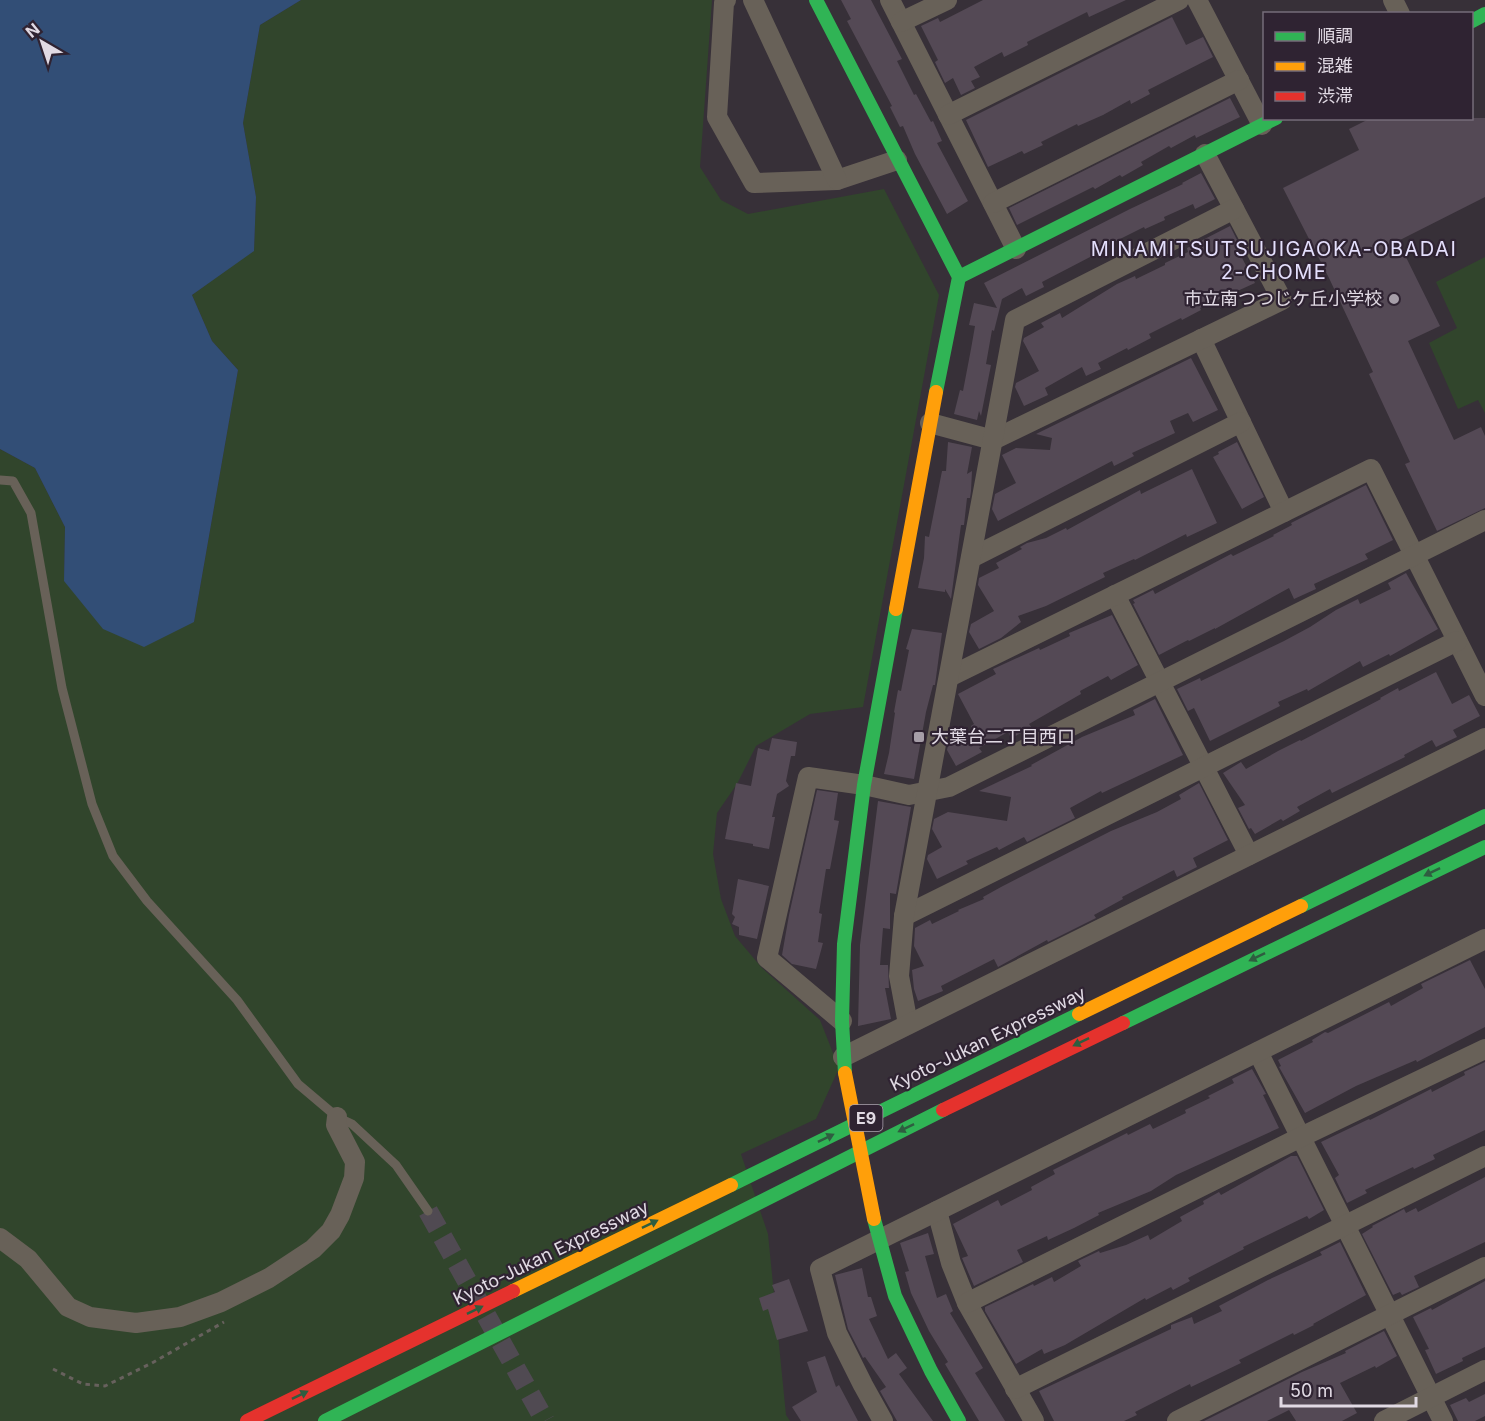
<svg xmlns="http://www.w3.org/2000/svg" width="1485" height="1421" font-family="Inter,'Noto Sans JP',sans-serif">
<rect width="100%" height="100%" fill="#373038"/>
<g fill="#31452c">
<polygon points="301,0 712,0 700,167 721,200 748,214 884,189 939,295 863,707 810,714 756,746 737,784 717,813 713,854 721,899 735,936 762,968 820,1020 839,1068 816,1119 741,1154 768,1234 786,1415 790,1421 0,1421 0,449 35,468 65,527 64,581 194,622 238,370 212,341 192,295 254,250 256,197 243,123 260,25"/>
<polygon points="1485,257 1485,413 1478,400 1458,409 1429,343 1457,328 1436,282"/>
</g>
<polygon fill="#324e76" points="0,0 301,0 260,25 243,123 256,197 254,251 192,295 212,341 238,370 194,622 144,647 103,629 64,581 65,527 35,468 0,449"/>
<g fill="#544955">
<polygon points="841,0 871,0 902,59 897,61 914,95 916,94 931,122 933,121 942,141 937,143 968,201 947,214 915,154 903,126 900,127 890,107 892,106 847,21 851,19"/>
<polygon points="983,0 1126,0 1089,17 1087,12 1027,42 1028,45 1004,57 1002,52 974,67 980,77 971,81 975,88 961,95 953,78 945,83 935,62 938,60 921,26 938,18 940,22"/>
<polygon points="1172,17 1186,45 1203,37 1213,57 1148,90 1150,94 1131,104 1130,100 1103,115 1078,126 1077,124 1041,142 1043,145 1024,154 1022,151 988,167 966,120"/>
<polygon points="1230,98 1240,117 1196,138 1195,135 1171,148 1169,146 1141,162 1143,165 1122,177 1120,175 1095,189 1093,187 1017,225 1009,208"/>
<polygon points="1371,118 1485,118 1485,197 1398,241 1440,326 1408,341 1454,440 1481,427 1485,436 1485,508 1437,531 1405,464 1410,462 1369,374 1373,372 1329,278 1283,188 1359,150 1349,129"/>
<polygon points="1201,173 1215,199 1195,209 1193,204 1164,217 1165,220 1145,229 1144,227 1116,241 1091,255 1092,256 1042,282 1044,287 1026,296 1022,288 1002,299 994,331 992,330 986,364 991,365 981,416 979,411 977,420 954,414 960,390 963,391 971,349 975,326 969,325 974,303 997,308 984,283 1130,209 1183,184 1182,183"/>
<polygon points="1230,226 1242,250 1239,252 1255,283 1200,308 1201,310 1182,320 1181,318 1149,334 1151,338 1128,350 1127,348 1098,363 1101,369 1086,376 1082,367 1045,388 1048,395 1024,406 1015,387 1016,383 1039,371 1023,341 1024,338 1044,327 1041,323 1060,313 1062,318 1117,284 1135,276 1136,279 1165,265 1165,263 1188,252 1187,248"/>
<polygon points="1191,358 1218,410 1193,422 1188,413 1170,421 1175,433 1132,453 1134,456 1114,466 1112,461 998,521 992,509 995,494 1016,483 1002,455 1016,448 1050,450 1052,438 1036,434"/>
<polygon points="948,442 972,447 967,474 972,471 971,491 970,498 967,498 964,525 961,525 951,599 945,589 945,592 918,588 924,558 925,536 929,537 942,471 946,471"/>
<polygon points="1237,442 1264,497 1242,509 1213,457 1219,454 1218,452"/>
<polygon points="1192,469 1217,523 1187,537 1186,534 1135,560 1134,559 1103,573 1105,577 1046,606 1018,616 1021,622 1001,638 979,649 969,632 971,624 994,611 978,585 979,578 999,568 996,563 1022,549 1020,547 1027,543 1046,538 1066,528 1067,530 1140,490 1141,494"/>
<polygon points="1366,485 1393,540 1365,554 1368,559 1314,584 1316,589 1294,599 1289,588 1215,629 1215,628 1189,641 1188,640 1159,655 1133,604 1135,603 1133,600 1153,590 1155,594 1231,554 1233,556 1274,536 1273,535 1292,525 1291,523"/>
<polygon points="1406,573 1438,629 1390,656 1389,654 1363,667 1360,661 1308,691 1307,689 1278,702 1280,706 1210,741 1194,708 1188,711 1177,689 1200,678 1201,681 1284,641 1310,627 1336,610 1358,599 1360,604 1391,589 1388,583"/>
<polygon points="1112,615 1138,665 1111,680 1108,676 1080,691 1081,694 1029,724 1032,728 1011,738 1008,732 979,748 982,752 956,766 947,750 948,746 974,731 971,726 974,724 958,694 996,674 993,669 1039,648 1040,650 1070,636 1069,633"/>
<polygon points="912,629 942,633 935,685 933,685 926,712 914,779 884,774 889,753 895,713 894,712 898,690 901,691 909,650 906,649"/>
<polygon points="1436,672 1452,704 1469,695 1480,716 1453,730 1457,737 1436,747 1432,740 1404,755 1405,757 1332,793 1330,789 1297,807 1300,811 1283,821 1281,819 1255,834 1251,828 1249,829 1238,808 1245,805 1223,773 1241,762 1246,769 1278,751 1300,740 1301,741 1381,699 1380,698 1398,688 1399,691"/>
<polygon points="1155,699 1183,755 1102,793 1101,791 1070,808 1075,818 1027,842 1024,837 999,850 997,847 966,861 968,864 937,879 927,859 928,855 942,847 932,829 934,819 948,812 1007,821 1011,797 979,791 1032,766 1031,765 1082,737 1135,715 1133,710"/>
<polygon points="772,738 797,742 795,756 791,756 786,781 789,786 777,794 772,817 775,817 769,849 753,846 753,844 725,839 736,783 751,786 758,748 769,751"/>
<polygon points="1199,783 1228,840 1193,858 1197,867 1177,877 1174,870 1122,897 1123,899 1094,915 1096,918 1048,942 1047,940 998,967 994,959 941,986 943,991 918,1001 914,989 912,970 924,966 914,946 915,928 930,920 932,924 959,911 958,910 984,899 983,897 1001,887 1111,831 1157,812 1181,799 1179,795"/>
<polygon points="817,790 838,793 834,820 839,821 830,869 826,869 819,913 822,914 818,942 823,943 816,969 792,964 782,955 789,915"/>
<polygon points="878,801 911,807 896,894 890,893 890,929 883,928 880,965 888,965 889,988 885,988 891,1019 858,1026 860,945"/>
<polygon points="738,879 769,886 757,939 739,935 739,927 732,924 735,917 732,914"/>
<polygon points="1470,960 1485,989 1485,1027 1417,1062 1416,1060 1356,1086 1305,1113 1279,1067 1281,1066 1278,1060 1313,1042 1312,1040 1325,1032 1328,1033 1389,1002 1391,1006 1423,988 1421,984"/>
<polygon points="1485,1062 1485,1130 1433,1155 1435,1159 1414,1169 1413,1167 1365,1190 1367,1193 1347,1203 1335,1178 1339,1175 1321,1142 1369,1119 1370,1120 1431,1089 1432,1092 1465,1075 1464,1072"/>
<polygon points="1252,1069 1266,1094 1263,1095 1279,1128 1176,1175 1151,1191 1098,1213 1099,1215 1074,1228 1048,1240 1047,1236 1017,1250 1023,1262 974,1286 962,1258 968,1256 953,1224 998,1200 1001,1206 1032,1190 1031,1187 1055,1174 1053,1170 1127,1133 1128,1135 1150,1124 1153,1129 1186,1113 1185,1110 1210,1098 1208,1096 1234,1083 1232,1079"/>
<polygon points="1291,1156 1297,1156 1324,1210 1309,1219 1307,1216 1243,1247 1244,1249 1188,1278 1190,1281 1173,1290 1171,1287 1146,1300 1145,1298 1065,1345 1044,1354 1042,1349 1016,1364 985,1311 985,1307 1033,1284 1034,1286 1052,1277 1054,1282 1081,1266 1078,1261 1099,1251 1100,1253 1126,1245 1148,1235 1150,1240 1182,1221 1180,1217 1204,1204 1203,1201 1219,1192 1221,1195"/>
<polygon points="1485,1177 1485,1242 1414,1276 1419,1287 1402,1295 1400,1292 1393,1295 1362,1234 1373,1227 1372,1226 1404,1209 1406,1213 1416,1208 1418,1212"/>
<polygon points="928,1233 934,1254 925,1256 937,1298 946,1294 953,1311 950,1313 983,1368 975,1373 1005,1421 979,1421 945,1364 948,1362 929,1331 911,1293 905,1272 909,1271 900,1243"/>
<polygon points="1340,1242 1366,1295 1313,1324 1314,1325 1294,1335 1293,1333 1239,1360 1241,1363 1191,1387 1190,1384 1135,1412 1137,1415 1124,1421 1054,1421 1039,1391 1171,1329 1171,1325 1192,1317 1194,1324 1222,1311 1219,1306 1268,1280 1322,1255 1320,1252"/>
<polygon points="862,1268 868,1297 871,1297 877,1316 869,1319 888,1359 896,1353 907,1368 899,1374 933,1421 897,1421 880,1391 886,1387 865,1357 863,1358 848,1329 835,1275"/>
<polygon points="789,1279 808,1331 777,1340 768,1309 763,1311 759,1298 775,1292 772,1285"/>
<polygon points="1485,1281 1485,1347 1462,1358 1463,1361 1436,1374 1425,1350 1429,1349 1413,1317 1431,1308 1432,1310"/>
<polygon points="1384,1331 1397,1356 1376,1368 1375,1366 1340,1383 1357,1413 1342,1421 1296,1421 1289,1410 1267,1421 1204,1421 1302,1372 1346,1353 1345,1351"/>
<polygon points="825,1356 836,1387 839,1385 858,1421 801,1421 792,1407 817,1392 807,1362"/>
<polygon points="1485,1394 1485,1416 1475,1421 1458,1421 1450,1405 1466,1398 1469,1402"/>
</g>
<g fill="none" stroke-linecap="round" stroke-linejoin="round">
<polyline stroke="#504a52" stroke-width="20" stroke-dasharray="20 10" stroke-linecap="butt" points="428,1211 545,1421"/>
<polyline stroke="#67615d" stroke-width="3" stroke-dasharray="4.5 4.5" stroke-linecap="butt" points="53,1369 83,1384 105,1386 152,1363 224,1322"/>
<polyline stroke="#686158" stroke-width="9" points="0,480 13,481 31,513 62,688 92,804 113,856 147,901 237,1000 298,1084 337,1117 352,1124 396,1165 428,1211"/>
<g stroke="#686158" stroke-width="20">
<polyline points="726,0 724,3 717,117 754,183 837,180 897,160"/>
<polyline points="753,0 837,180"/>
<polyline points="890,0 1016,249"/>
<polyline points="1197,0 1262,125"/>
<polyline points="1393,0 1400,14"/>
<polyline points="901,22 947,0"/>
<polyline points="948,115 1179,0"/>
<polyline points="993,203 1239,80"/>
<polyline points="1201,339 1284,512"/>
<polyline points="930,423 993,440 1282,300 1205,154"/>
<polyline points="971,558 1241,422"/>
<polyline points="1115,595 1249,855"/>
<polyline points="949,677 1371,469 1485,696"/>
<polyline points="904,916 1457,641"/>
<polyline points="842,1021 767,958 808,777 864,785 909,795 949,787 1485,520"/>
<polyline points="908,1024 899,976 904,916 1015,320 1234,209"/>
<polyline points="1258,1052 1443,1421"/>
<polyline points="843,1057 1485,738"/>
<polyline points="937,1211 951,1263 967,1303 1034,1421"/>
<polyline points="0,1238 28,1259 68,1307 90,1317 136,1323 180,1317 221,1302 269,1278 313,1249 331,1231 340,1215 354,1178 355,1162 336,1125 337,1117"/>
<polyline points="967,1303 1301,1137 1485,1049"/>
<polyline points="1015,1389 1485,1156"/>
<polyline points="883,1421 863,1385 837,1333 820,1269 1485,939"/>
<polyline points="1177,1421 1485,1267"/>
<polyline points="1384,1421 1485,1370"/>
</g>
<g stroke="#30b455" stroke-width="14">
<polyline points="816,0 959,277 936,392"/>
<polyline points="1472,21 1485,14"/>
<polyline points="959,277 1276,118"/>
<polyline points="1301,906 1485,816"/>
<polyline points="1123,1023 1485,847"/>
<polyline points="845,1073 842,1021 844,944 864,785 896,609"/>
<polyline points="731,1185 1079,1014"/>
<polyline points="874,1219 895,1296 931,1371 959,1421"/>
<polyline points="325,1421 943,1110"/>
</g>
<g stroke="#ff9f0a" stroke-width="14">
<polyline points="896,609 936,392"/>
<polyline points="1079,1014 1301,906"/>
<polyline points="513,1291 731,1185"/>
</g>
<g stroke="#e5322d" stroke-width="14">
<polyline points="943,1110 1123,1023"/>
<polyline points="247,1421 513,1291"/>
</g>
<polyline stroke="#ff9f0a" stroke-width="14" points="845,1073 874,1219"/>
</g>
<defs><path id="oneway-solid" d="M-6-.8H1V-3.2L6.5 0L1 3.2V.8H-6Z" transform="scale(1.5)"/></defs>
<g fill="#2f5d40">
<use href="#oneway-solid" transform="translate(1432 872) rotate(154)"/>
<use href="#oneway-solid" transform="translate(1257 957) rotate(154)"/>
<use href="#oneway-solid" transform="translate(1081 1042) rotate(154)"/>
<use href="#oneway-solid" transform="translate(906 1128) rotate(154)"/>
<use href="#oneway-solid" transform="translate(826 1138) rotate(-26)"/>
<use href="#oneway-solid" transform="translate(650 1224) rotate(-26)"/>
<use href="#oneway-solid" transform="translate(475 1310) rotate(-26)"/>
<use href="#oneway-solid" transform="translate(300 1395) rotate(-26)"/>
</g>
<g fill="#a69ea8" stroke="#2f2332" stroke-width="2">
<circle cx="1394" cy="299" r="6"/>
<rect x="913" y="731" width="12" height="12" rx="3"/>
</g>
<g text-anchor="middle" stroke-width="4.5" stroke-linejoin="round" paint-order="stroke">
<rect fill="#2f2332" stroke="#aca3af" stroke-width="1.5" x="849.5" y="1105" width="33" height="26" rx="4.5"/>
<g font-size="16" font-weight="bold" fill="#e1dae4">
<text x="866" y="1124">E9</text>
</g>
<g font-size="18" fill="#e1dae4" stroke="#2f2332" text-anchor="end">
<text x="1382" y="305">市立南つつじケ丘小学校</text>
<text x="931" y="743" text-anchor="start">大葉台二丁目西口</text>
</g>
<g font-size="18" fill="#e1dae4" stroke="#2f2332">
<text transform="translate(988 1039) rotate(-26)" y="6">Kyoto-Jukan Expressway</text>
<text transform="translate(551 1253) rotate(-26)" y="6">Kyoto-Jukan Expressway</text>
</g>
<g font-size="20" letter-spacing="1.5" fill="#e4dffc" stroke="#2f2332">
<text x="1274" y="256">MINAMITSUTSUJIGAOKA-OBADAI<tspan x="1274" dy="23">2-CHOME</tspan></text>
</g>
</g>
<rect x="1263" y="12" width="210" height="108" fill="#2f2332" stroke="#766c79" stroke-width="1.5"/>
<rect x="1275" y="32" width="30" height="9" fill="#30b455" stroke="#766c79" stroke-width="1.5"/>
<text x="1317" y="42" font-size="18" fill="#e1dae4">順調</text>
<rect x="1275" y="62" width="30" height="9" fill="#ff9f0a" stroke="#766c79" stroke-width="1.5"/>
<text x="1317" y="72" font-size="18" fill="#e1dae4">混雑</text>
<rect x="1275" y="92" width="30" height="9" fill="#e5322d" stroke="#766c79" stroke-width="1.5"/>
<text x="1317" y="102" font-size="18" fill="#e1dae4">渋滞</text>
<g transform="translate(42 42) rotate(321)" stroke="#2f2332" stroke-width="4.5" paint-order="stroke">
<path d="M0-4.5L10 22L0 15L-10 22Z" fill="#e1dae4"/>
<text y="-9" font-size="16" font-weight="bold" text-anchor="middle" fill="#e1dae4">N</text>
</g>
<path d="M1281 1397v9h135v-9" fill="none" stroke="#e1dae4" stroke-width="3"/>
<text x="1290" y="1397" font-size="18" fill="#e1dae4" stroke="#2f2332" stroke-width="4.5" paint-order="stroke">50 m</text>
</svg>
